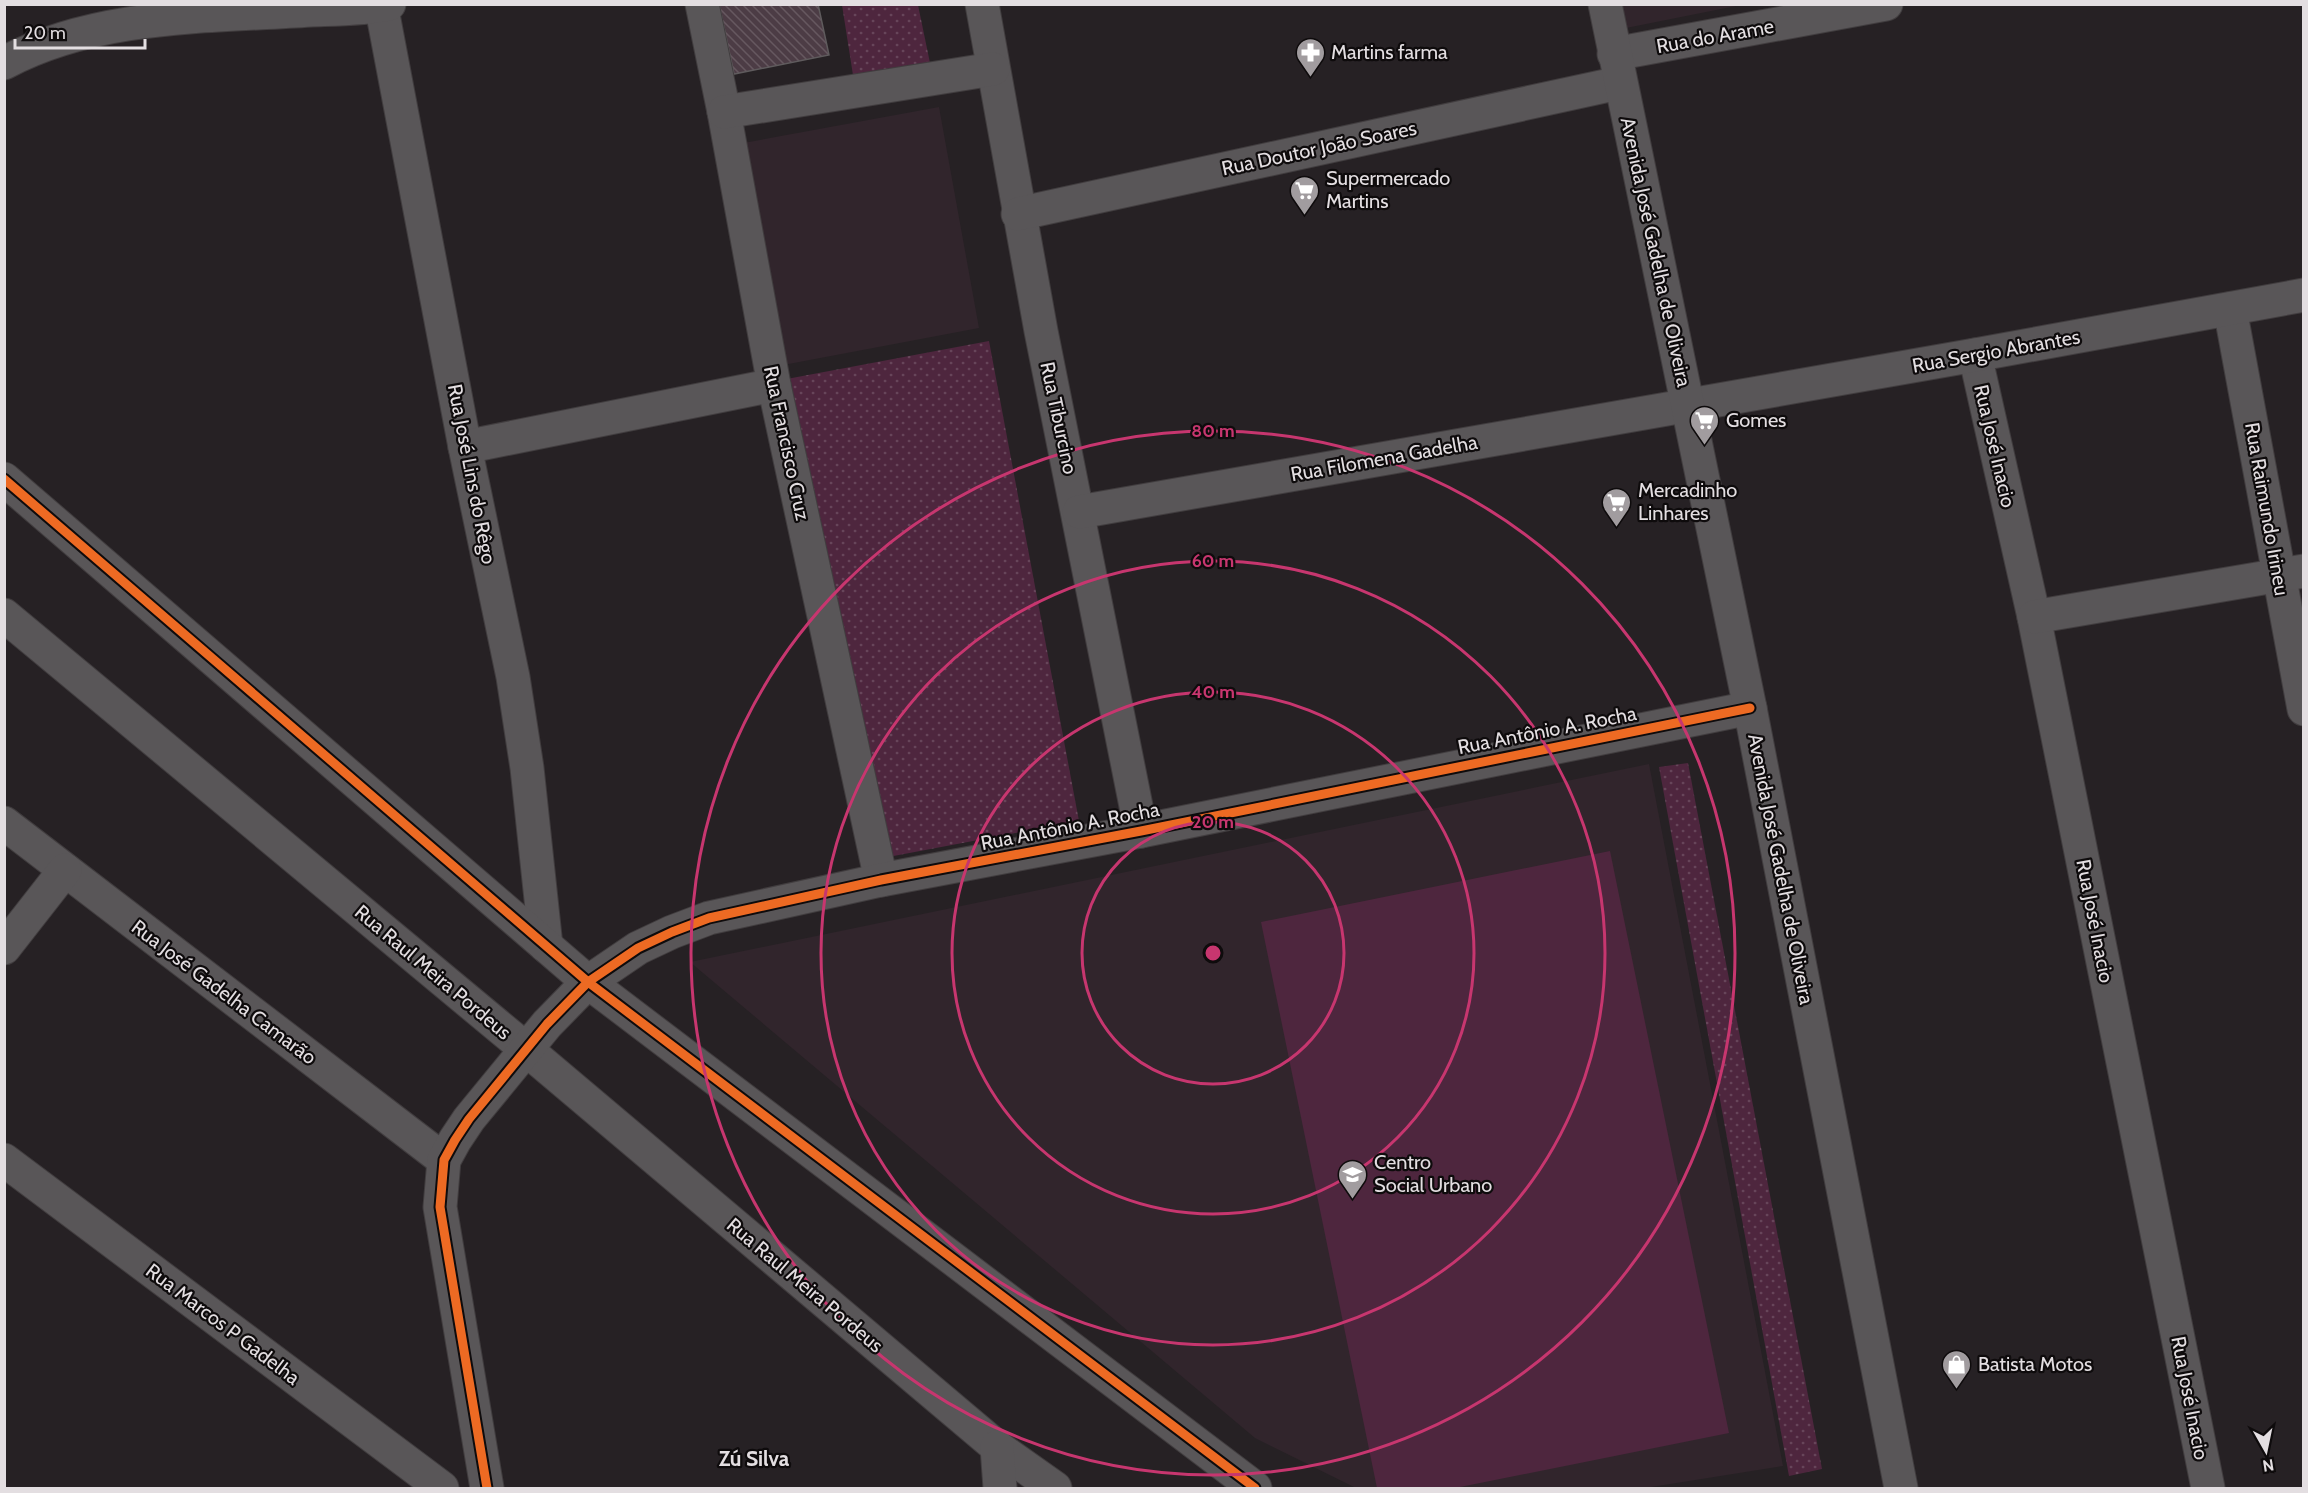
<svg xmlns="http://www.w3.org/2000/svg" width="2308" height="1493" font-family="Cabin,sans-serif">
<defs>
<pattern id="park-dots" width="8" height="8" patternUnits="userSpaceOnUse" patternTransform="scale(1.5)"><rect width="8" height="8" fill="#4e263e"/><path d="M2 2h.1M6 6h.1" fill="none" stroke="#67455a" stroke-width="1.8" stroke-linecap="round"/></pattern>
<pattern id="building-back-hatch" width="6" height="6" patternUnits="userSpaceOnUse" patternTransform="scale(1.5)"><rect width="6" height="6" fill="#4c3c45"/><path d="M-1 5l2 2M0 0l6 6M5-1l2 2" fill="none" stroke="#665860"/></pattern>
</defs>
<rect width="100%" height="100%" fill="#262124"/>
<g fill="#31252c">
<polygon points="1606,4 1741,5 1611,31"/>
<polygon points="939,107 979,328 778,366 738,144"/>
<polygon points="1649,764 1783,1466 1645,1488 1356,1488 1255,1438 690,962"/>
</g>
<polygon fill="#4e263e" points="1610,851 1729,1433 1455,1488 1377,1488 1261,922"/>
<g fill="url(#park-dots)">
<polygon points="842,5 918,5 930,63 853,75"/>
<polygon points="989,341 1079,821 867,861 776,381"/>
<polygon points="1688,763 1822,1469 1789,1476 1659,767"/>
</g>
<polygon fill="url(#building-back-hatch)" stroke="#5f5b5d" stroke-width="1.5" points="719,4 818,4 829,55 734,74"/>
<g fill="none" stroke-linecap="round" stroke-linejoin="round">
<defs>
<g id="minor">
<polyline points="381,4 465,447 513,677 527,768 546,946"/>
<polyline points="702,4 724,112 774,385 881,880"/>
<polyline points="982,4 1041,331 1141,831"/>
<path d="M4,63C98,13 208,17 311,10C337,9 364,9 389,4"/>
<polyline points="724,112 993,69"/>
<polyline points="1018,214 1619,83"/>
<polyline points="2230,309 2304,709"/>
<polyline points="1975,355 2034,617 2208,1488"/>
<polyline points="465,447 774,385"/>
<polyline points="4,479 588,982 1255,1488"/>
<polyline points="1079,512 1975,355 2304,295"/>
<polyline points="4,615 527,1050 997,1447 1055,1488"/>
<polyline points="2034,617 2304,571"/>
<polyline points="4,823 444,1160"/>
<polyline points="4,948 65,870"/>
<polyline points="4,1160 442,1488"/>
<polyline points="997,1447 1000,1488"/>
<polyline points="487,1488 440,1207 444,1160 455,1140 469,1119 547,1024 588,982 638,948 672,932 709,918 881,880 1141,831 1750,708"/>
</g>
<polyline id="tertiary" points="1614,54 1886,4"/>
<polyline id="secondary" points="1605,4 1750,708 1901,1488"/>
</defs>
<use href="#minor" stroke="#413d3f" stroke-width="35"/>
<use href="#tertiary" stroke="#413d3f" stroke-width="35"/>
<use href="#secondary" stroke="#413d3f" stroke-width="35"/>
<use href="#minor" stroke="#595658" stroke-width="33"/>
<use href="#tertiary" stroke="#595658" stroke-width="33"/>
<use href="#secondary" stroke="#595658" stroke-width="33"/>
<defs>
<g id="cycleway">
<polyline points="4,479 588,982 1255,1488"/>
<polyline points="487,1488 440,1207 444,1160 455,1140 469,1119 547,1024 588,982 638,948 672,932 709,918 881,880 1141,831 1750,708"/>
</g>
</defs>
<use href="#cycleway" stroke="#0e0b0c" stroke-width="13"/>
<use href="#cycleway" stroke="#ed6a23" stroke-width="9"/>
</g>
<g fill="none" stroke="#c7366f" stroke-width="3">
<circle cx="1213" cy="953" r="131"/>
<circle cx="1213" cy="953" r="261"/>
<circle cx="1213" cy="953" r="392"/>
<circle cx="1213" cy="953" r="522"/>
</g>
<defs>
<symbol id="pharmacy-pin" viewBox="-11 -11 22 30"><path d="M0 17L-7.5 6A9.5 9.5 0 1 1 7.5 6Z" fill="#a19c9f" stroke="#0e0b0c"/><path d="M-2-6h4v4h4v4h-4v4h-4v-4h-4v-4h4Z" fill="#fff"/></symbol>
<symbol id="supermarket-pin" viewBox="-11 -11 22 30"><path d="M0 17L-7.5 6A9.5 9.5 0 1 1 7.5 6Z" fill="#a19c9f" stroke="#0e0b0c"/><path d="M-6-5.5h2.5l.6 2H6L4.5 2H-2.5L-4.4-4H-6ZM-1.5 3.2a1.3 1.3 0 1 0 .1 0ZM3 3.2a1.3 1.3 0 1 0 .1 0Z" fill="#fff"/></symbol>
<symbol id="school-pin" viewBox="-11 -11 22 30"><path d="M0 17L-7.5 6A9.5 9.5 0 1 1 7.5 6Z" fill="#a19c9f" stroke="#0e0b0c"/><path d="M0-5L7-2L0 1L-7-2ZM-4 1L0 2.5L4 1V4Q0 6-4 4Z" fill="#fff"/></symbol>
<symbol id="shop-pin" viewBox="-11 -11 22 30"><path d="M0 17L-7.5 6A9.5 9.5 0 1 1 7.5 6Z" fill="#a19c9f" stroke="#0e0b0c"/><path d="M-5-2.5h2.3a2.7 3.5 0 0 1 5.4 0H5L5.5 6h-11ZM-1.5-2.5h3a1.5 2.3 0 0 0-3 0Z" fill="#fff"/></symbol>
</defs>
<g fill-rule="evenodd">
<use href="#pharmacy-pin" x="1294" y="36" width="33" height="45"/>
<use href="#supermarket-pin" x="1288" y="174" width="33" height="45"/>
<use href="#supermarket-pin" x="1688" y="404" width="33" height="45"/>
<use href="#supermarket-pin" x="1600" y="486" width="33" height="45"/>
<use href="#school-pin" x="1336" y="1158" width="33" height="45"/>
<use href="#shop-pin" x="1940" y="1348" width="33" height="45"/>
</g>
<g text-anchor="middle" stroke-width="4.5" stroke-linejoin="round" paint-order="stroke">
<g font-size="20" fill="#e3dee1" stroke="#0e0b0c">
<text transform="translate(1715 36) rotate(-10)" y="7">Rua do Arame</text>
<text transform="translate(1319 148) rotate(-12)" y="7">Rua Doutor João Soares</text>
<text transform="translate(1656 252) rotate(78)" y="7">Avenida José Gadelha de Oliveira</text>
<text transform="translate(1996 351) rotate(-10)" y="7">Rua Sergio Abrantes</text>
<text transform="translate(1059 418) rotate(78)" y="7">Rua Tiburcino</text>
<text transform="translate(787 443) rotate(78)" y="7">Rua Francisco Cruz</text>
<text transform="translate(1995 446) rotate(77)" y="7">Rua José Inacio</text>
<text transform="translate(1384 458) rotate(-10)" y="7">Rua Filomena Gadelha</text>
<text transform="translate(472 474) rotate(79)" y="7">Rua José Lins do Rêgo</text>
<text transform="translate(2267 509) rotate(80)" y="7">Rua Raimundo Irineu</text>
<text transform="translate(1547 730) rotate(-11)" y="7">Rua Antônio A. Rocha</text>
<text transform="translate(1070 826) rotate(-11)" y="7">Rua Antônio A. Rocha</text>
<text transform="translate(1781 869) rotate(79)" y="7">Avenida José Gadelha de Oliveira</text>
<text transform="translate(2095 921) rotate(79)" y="7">Rua José Inacio</text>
<text transform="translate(433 972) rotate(40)" y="7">Rua Raul Meira Pordeus</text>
<text transform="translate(224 992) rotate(37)" y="7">Rua José Gadelha Camarão</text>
<text transform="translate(805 1285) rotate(40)" y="7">Rua Raul Meira Pordeus</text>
<text transform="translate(223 1324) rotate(37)" y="7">Rua Marcos P Gadelha</text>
<text transform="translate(2190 1398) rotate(79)" y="7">Rua José Inacio</text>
</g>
<g font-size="20" fill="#e3dee1" stroke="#0e0b0c" text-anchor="start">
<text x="1331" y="59">Martins farma</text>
<text x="1326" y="185">Supermercado<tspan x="1326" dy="23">Martins</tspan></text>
<text x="1726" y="427">Gomes</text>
<text x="1638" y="497">Mercadinho<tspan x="1638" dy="23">Linhares</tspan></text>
<text x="1374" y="1169">Centro<tspan x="1374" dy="23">Social Urbano</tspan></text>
<text x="1978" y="1371">Batista Motos</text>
</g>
<g font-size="21" font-weight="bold" fill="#e3dee1" stroke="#0e0b0c">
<text x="754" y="1466">Zú Silva</text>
</g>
</g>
<circle cx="1213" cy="953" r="9" fill="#c7366f" stroke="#0e0b0c" stroke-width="3"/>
<g font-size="18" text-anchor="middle" font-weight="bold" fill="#c7366f" stroke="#0e0b0c" stroke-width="4.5" stroke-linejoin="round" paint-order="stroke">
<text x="1213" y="437">80 m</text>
<text x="1213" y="567">60 m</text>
<text x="1213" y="698">40 m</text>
<text x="1213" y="828">20 m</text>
</g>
<rect width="2308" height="1493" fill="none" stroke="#e3dee1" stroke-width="12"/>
<g transform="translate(2266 1451) rotate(171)" stroke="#0e0b0c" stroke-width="4.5" paint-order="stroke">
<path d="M0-4.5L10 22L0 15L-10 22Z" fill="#e3dee1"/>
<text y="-9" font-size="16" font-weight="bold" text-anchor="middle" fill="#e3dee1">N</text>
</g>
<path d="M15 39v9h130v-9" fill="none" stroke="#e3dee1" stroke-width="3"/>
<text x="24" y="39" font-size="18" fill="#e3dee1" stroke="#0e0b0c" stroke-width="4.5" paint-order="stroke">20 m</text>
</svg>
